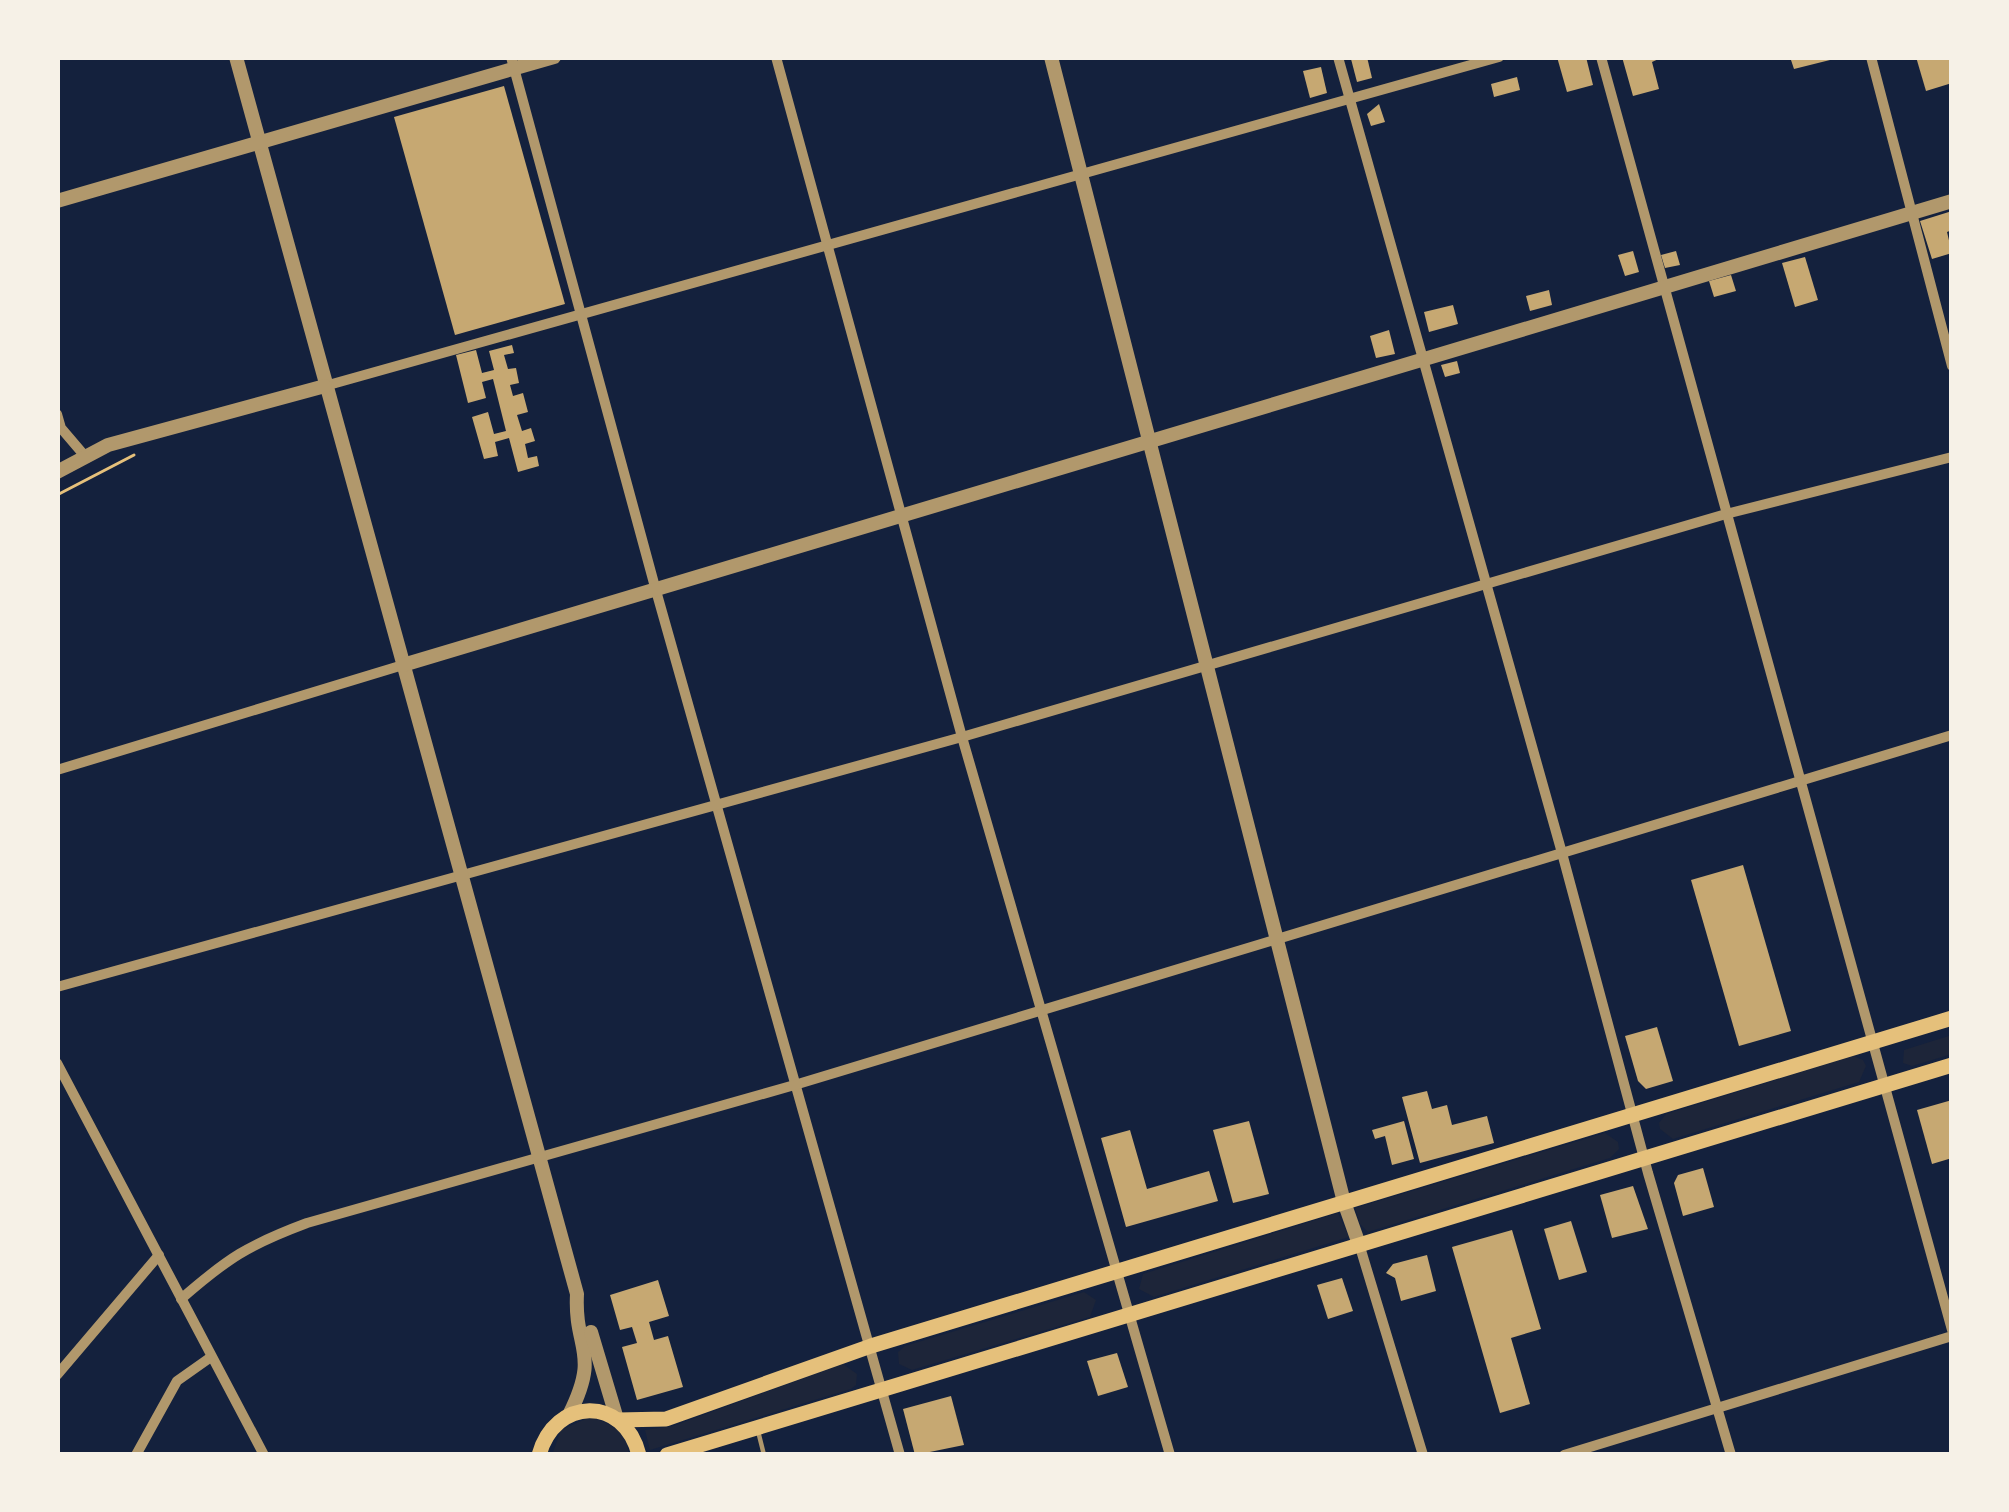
<svg xmlns="http://www.w3.org/2000/svg" width="2009" height="1512" font-family="Overpass,sans-serif">
<rect width="100%" height="100%" fill="#14213d"/>
<g fill="#1d2539">
<polygon points="1952,1035 1952,1054 1912,1066 1903,1063 1904,1050"/>
<polygon points="1853,1056 1863,1060 1866,1066 1859,1082 1673,1139 1660,1129 1659,1123 1666,1114"/>
<polygon points="1605,1133 1618,1142 1619,1149 1610,1158 1368,1232 1360,1224 1355,1208"/>
<polygon points="1338,1213 1349,1237 1154,1297 1139,1289 1143,1274"/>
<polygon points="1084,1292 1096,1300 1090,1317 912,1370 899,1364 898,1352 905,1346"/>
<polygon points="843,1364 857,1374 856,1385 851,1389 650,1450 645,1430 673,1426"/>
<path d="M590,1417C611,1423 626,1431 629,1455H552L561,1430Z"/>
</g>
<g fill="#c6a872">
<polygon points="1367,57 1372,78 1357,82 1351,59"/>
<polygon points="1557,57 1586,57 1593,85 1567,92"/>
<polygon points="1622,57 1663,57 1652,62 1659,89 1633,96"/>
<polygon points="1790,57 1833,57 1834,59 1794,69"/>
<polygon points="1916,57 1952,57 1952,83 1926,91"/>
<polygon points="1321,67 1327,93 1310,98 1303,71"/>
<polygon points="1517,77 1520,90 1494,97 1491,84"/>
<polygon points="504,86 565,304 455,335 394,117"/>
<polygon points="1379,104 1385,122 1371,126 1367,114"/>
<polygon points="1952,211 1952,230 1947,232 1952,253 1932,259 1920,221"/>
<polygon points="1633,251 1639,272 1625,276 1618,255"/>
<polygon points="1676,251 1680,265 1665,268 1661,255"/>
<polygon points="1805,257 1818,300 1795,307 1782,263"/>
<polygon points="1731,275 1736,291 1714,297 1709,281"/>
<polygon points="1549,290 1552,305 1530,311 1526,296"/>
<polygon points="1453,305 1458,324 1429,332 1424,312"/>
<polygon points="1389,330 1395,354 1376,358 1370,336"/>
<polygon points="512,345 514,353 504,355 508,369 516,368 519,383 510,385 513,396 523,393 528,412 517,415 522,431 531,428 535,441 525,444 528,458 537,456 539,466 518,472 509,438 495,442 498,456 484,459 472,417 488,412 494,434 506,431 493,379 482,382 486,398 468,403 456,355 476,350 482,373 494,370 489,351"/>
<polygon points="1457,361 1460,373 1445,377 1441,365"/>
<polygon points="1743,865 1791,1031 1739,1046 1691,880"/>
<polygon points="1657,1027 1673,1081 1646,1089 1638,1081 1625,1036"/>
<polygon points="1427,1091 1432,1109 1447,1105 1452,1125 1487,1116 1494,1143 1420,1163 1402,1097"/>
<polygon points="1952,1100 1952,1158 1932,1164 1917,1110"/>
<polygon points="1249,1121 1269,1194 1233,1203 1213,1130"/>
<polygon points="1404,1121 1414,1159 1392,1165 1385,1136 1375,1139 1372,1130"/>
<polygon points="1130,1130 1147,1189 1209,1171 1218,1201 1126,1227 1101,1138"/>
<polygon points="1703,1168 1714,1207 1683,1216 1674,1183 1678,1175"/>
<polygon points="1633,1186 1648,1229 1612,1238 1600,1195"/>
<polygon points="1571,1221 1587,1272 1559,1280 1544,1229"/>
<polygon points="1512,1230 1541,1329 1511,1338 1530,1404 1500,1413 1452,1247"/>
<polygon points="1427,1255 1436,1291 1401,1301 1395,1278 1386,1273 1393,1264"/>
<polygon points="1342,1278 1353,1311 1328,1319 1317,1285"/>
<polygon points="658,1280 669,1316 649,1322 654,1340 668,1336 683,1387 637,1400 622,1347 637,1343 632,1327 620,1330 610,1295"/>
<polygon points="1117,1353 1128,1387 1098,1396 1087,1361"/>
<polygon points="951,1396 964,1445 915,1455 903,1409"/>
</g>
<g fill="none" stroke-linecap="round" stroke-linejoin="round">
<polyline stroke="#e5c07b" stroke-width="3" points="57,495 134,455"/>
<polyline stroke="#b1986c" stroke-width="4.5" points="758,1431 764,1455"/>
<g stroke="#b1986c" stroke-width="10">
<polyline points="511,57 655,587 900,1455"/>
<polyline points="776,57 962,737 1170,1455"/>
<polyline points="1338,57 1562,853 1648,1173 1731,1455"/>
<polyline points="1601,57 1952,1330"/>
<polyline points="1871,57 1952,366"/>
<polyline points="325,386 1499,57"/>
<polyline points="57,414 61,428 84,455"/>
<polyline points="57,770 403,665"/>
<polyline points="57,987 962,737 1726,514 1952,457"/>
<polyline points="57,1063 264,1455"/>
<polyline points="1360,1247 1423,1455"/>
<path d="M181,1299C228,1258 248,1245 307,1223L798,1084L1952,735"/>
<polyline points="57,1375 159,1255"/>
<polyline points="136,1455 177,1381 211,1357"/>
<polyline points="1564,1455 1952,1336"/>
</g>
<g stroke="#b1986c" stroke-width="14">
<path d="M236,57L577,1294C574,1351 601,1351 569,1415"/>
<polyline points="1051,57 1344,1202 1360,1247"/>
<polyline points="57,201 554,57"/>
<polyline points="57,472 108,445 325,386"/>
<polyline points="403,665 1952,201"/>
<polyline points="591,1332 617,1419"/>
</g>
<g stroke="#e5c07b" stroke-width="15">
<polyline points="618,1420 666,1419 871,1346 1952,1018"/>
<path d="M539,1455C555,1397 624,1395 639,1455"/>
<polyline points="667,1455 1952,1065"/>
</g>
</g>
<rect width="2009" height="1512" fill="none" stroke="#f6f1e7" stroke-width="120"/>
</svg>
